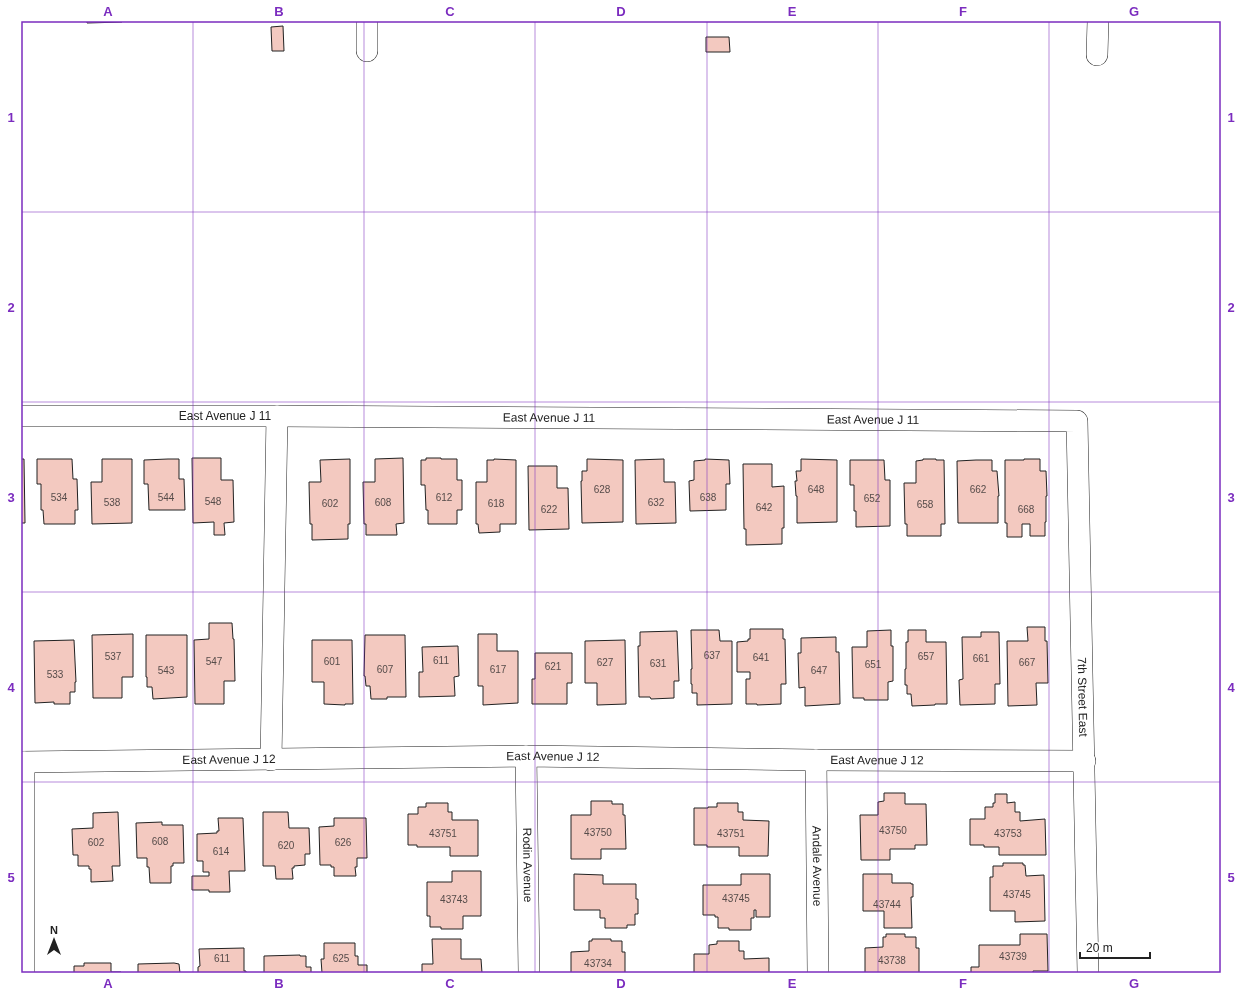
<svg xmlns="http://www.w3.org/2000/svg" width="1242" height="994" font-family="Helvetica,sans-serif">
<rect width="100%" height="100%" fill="#fff"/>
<g fill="#f3c9c0" stroke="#222">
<polygon points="87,21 122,21 122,22 87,23"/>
<polygon points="283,26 284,51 272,51 271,27"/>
<polygon points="706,37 729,37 730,52 706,52"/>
<polygon points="192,458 221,458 221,480 233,480 234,522 224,523 225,535 214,535 214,522 193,523"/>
<polygon points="403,458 404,523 396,524 397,535 366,535 366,524 364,524 363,482 375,482 375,459"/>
<polygon points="426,458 441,458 441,459 457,459 457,480 462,480 462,510 457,510 457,524 428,524 428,510 426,510 425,485 421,485 421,460 426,460"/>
<polygon points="21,459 24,459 25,523 21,523"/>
<polygon points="37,459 72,459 73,479 77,479 78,510 75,510 75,524 44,524 43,510 41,510 41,484 37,484"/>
<polygon points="102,459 132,459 132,523 92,524 91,482 102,482"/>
<polygon points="168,459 179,459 179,479 184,479 185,510 149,510 148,484 144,484 144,460"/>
<polygon points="350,459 350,524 348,524 348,539 312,540 312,524 310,524 309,482 321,482 320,460"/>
<polygon points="494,459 516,460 516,524 500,524 500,532 479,533 478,524 476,524 476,482 487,482 487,460 494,460"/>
<polygon points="587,459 623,460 623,522 582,523 581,481 582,481 582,471 587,471"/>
<polygon points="664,459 664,482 675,482 676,523 636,524 635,460"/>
<polygon points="705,459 729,460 730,484 726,484 726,510 690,511 689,481 694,480 694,461 705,460"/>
<polygon points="801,459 837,460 837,522 797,523 797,496 796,496 795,481 797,481 796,471 801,471"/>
<polygon points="923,459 936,459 936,460 944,460 945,524 941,524 941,536 907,536 907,524 905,524 904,483 916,483 916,461 923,460"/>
<polygon points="1024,459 1040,459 1040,471 1046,471 1047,496 1046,496 1046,522 1045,522 1045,536 1030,536 1030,524 1022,524 1022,537 1007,537 1007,523 1005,523 1005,460 1024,460"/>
<polygon points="850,460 884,460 885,480 890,480 890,526 856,527 856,511 854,511 854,485 850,485"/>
<polygon points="976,460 992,460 992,471 997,471 999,496 998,496 998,523 958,523 957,461"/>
<polygon points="743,464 772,464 772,487 784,486 784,528 782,528 782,544 746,545 746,529 744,529"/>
<polygon points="528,466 557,466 557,488 568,488 569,529 529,530"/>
<polygon points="209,623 232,623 233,639 234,639 235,681 224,681 224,704 195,704 194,640 209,639"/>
<polygon points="1027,627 1045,627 1045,641 1047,641 1048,683 1036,683 1037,705 1008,706 1007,641 1028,641"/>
<polygon points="750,629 783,629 783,639 785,639 786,684 781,684 781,704 757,705 757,704 746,704 746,679 750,679 750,672 737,672 737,642 748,641 748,639 750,639"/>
<polygon points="691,630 719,630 720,641 732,641 732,704 697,705 697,693 692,693 692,684 691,684 691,669 692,669"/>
<polygon points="891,630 891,646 893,646 893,681 888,682 888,700 864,700 864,698 853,698 852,647 867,647 867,631"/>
<polygon points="908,630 926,630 926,642 946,642 947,704 935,704 935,705 912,706 911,694 907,694 907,685 905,685 905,669 906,669 906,642 908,642"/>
<polygon points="677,631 679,681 674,681 674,698 651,699 650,697 639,697 638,646 640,646 640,632"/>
<polygon points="981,632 999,632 1000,684 995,684 995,704 960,705 959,680 963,679 962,637 981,637"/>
<polygon points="133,634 133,677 122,677 122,698 93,698 92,635"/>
<polygon points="478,634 497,634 497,651 518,651 518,703 483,705 483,686 478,686"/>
<polygon points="146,635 187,635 187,697 153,699 152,687 147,687 147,677 146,677"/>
<polygon points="365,635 405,635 406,697 387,697 387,699 371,699 370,686 366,686 365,676 364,676"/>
<polygon points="836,637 836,652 839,652 840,704 805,706 805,687 799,688 798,653 801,653 801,638"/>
<polygon points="74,640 76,682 75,682 75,692 70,692 70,704 54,704 54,702 35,703 34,641"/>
<polygon points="312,640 352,640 353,704 345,704 345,705 324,704 324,682 312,682"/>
<polygon points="625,640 626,704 597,705 597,683 585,683 585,641"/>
<polygon points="458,646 459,676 454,677 455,696 419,697 419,672 423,672 422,647"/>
<polygon points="535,653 572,653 572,683 567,683 567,704 532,704 532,679 535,679"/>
<polygon points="884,793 905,793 905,804 926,804 927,845 915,845 915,849 890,849 890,860 861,860 860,815 878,815 878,802 884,801"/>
<polygon points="995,794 1007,794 1007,803 1015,802 1015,812 1020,812 1020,821 1045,819 1046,855 999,855 999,847 984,847 984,845 970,845 970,819 985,819 985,807 993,807 993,803 995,803"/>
<polygon points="591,801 612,801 612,804 623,804 623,815 625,815 626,849 601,849 601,859 571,859 571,815 591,815"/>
<polygon points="426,803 448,803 448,812 452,812 452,820 478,820 478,856 450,856 450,847 417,847 417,845 408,845 408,814 418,814 418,807 426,807"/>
<polygon points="717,803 738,803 738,812 743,812 743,820 769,821 768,856 739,856 739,847 707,847 707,845 694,845 694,808 708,808 708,807 717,807"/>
<polygon points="118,812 120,866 112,866 113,881 91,882 91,869 89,869 89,866 78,866 78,855 73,855 72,829 93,828 93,813"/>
<polygon points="263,812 288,812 289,828 309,828 310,854 305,854 305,865 294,866 294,868 292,868 293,879 276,879 275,866 263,866"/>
<polygon points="218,818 243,818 245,871 229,871 230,892 209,892 209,890 192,890 192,876 209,876 209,872 203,872 203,861 197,861 197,834 217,833 217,831 219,831"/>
<polygon points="334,818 366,818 367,858 357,858 357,867 355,867 356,876 334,876 334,867 331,867 331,865 320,865 319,827 334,826"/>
<polygon points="162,822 162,825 183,825 184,863 173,863 173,866 171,866 171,883 150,883 149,867 147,867 147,858 137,858 136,823"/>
<polygon points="1003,863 1023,863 1023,865 1025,865 1026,876 1044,875 1045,921 1015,922 1015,911 990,911 990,877 993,877 993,866 1003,866"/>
<polygon points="452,871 481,871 481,916 463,916 463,929 441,929 441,927 430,927 430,916 427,916 427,882 452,882"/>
<polygon points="574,874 603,875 603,884 636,884 636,899 638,899 638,914 635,914 635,925 627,925 627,928 605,928 605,918 600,918 600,910 574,910"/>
<polygon points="741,874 770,874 770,917 756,917 756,910 754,910 754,918 751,918 751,930 729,930 729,928 718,928 718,917 715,917 715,915 703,915 703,885 741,885"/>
<polygon points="863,874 892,874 892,883 911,883 911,884 913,884 913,897 911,897 912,928 884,928 884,911 863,911"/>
<polygon points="886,934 905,934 905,937 916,937 916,948 919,948 919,973 865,973 865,948 883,947 883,937 886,937"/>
<polygon points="1020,934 1047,934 1048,971 1033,971 1033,972 1035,973 971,973 971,967 979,967 979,945 1020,945"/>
<polygon points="432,939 461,939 461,959 481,959 482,973 422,973 422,964 433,964"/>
<polygon points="592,939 611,939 611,941 622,941 622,952 625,952 625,973 571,973 571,952 589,951 589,941 592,941"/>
<polygon points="717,941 739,941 739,951 744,951 744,959 769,958 769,973 694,973 694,954 709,954 709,945 717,944"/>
<polygon points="324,943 355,943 355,956 358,956 358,965 367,965 367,973 322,973 321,959 324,959"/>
<polygon points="244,948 244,971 246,971 246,973 198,973 198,967 200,966 199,949"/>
<polygon points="300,955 300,956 306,956 306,967 311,967 311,973 264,973 264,956"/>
<polygon points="84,963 111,963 111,972 121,972 121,973 74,973 74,966 84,966"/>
<polygon points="174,963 179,964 180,973 138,973 138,964"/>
</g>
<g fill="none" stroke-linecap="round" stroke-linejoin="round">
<defs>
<g id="minor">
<polyline points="367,21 367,51"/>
<polyline points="1097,55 1098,21"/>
<path id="s1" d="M21,416H277L1077,421L1088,973"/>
<path id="s2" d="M526,756L529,973"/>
<polyline points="271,760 277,416"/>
<path id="s3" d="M816,760L818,973"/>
<path id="s4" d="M21,762L526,756L816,760L1085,761"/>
<polyline points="24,762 24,973"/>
</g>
</defs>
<use href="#minor" stroke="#222" stroke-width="22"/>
<use href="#minor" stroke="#fff" stroke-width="21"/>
</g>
<path fill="none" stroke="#7b2cbf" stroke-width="1" stroke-opacity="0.55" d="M193,21V973M364,21V973M535,21V973M707,21V973M878,21V973M1049,21V973M21,212H1221M21,402H1221M21,592H1221M21,782H1221"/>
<g text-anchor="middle" stroke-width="3" stroke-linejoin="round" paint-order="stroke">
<g font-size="10" fill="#564c4a">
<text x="602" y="493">628</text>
<text x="816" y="493">648</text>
<text x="978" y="493">662</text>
<text x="59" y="501">534</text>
<text x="166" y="501">544</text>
<text x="444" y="501">612</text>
<text x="708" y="501">638</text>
<text x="872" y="502">652</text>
<text x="213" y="505">548</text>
<text x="112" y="506">538</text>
<text x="383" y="506">608</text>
<text x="656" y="506">632</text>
<text x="330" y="507">602</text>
<text x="496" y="507">618</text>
<text x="925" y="508">658</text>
<text x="764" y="511">642</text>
<text x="549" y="513">622</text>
<text x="1026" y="513">668</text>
<text x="712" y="659">637</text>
<text x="113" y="660">537</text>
<text x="926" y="660">657</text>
<text x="761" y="661">641</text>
<text x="981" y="662">661</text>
<text x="441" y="664">611</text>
<text x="214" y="665">547</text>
<text x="332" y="665">601</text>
<text x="605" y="666">627</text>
<text x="1027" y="666">667</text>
<text x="658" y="667">631</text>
<text x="873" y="668">651</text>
<text x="553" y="670">621</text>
<text x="385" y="673">607</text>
<text x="498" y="673">617</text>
<text x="166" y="674">543</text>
<text x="819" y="674">647</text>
<text x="55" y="678">533</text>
<text x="893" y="834">43750</text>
<text x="598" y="836">43750</text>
<text x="443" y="837">43751</text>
<text x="731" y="837">43751</text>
<text x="1008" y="837">43753</text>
<text x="160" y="845">608</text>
<text x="96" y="846">602</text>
<text x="343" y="846">626</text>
<text x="286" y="849">620</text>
<text x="221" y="855">614</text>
<text x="1017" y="898">43745</text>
<text x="736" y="902">43745</text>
<text x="454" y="903">43743</text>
<text x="887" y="908">43744</text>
<text x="1013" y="960">43739</text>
<text x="222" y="962">611</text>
<text x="341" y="962">625</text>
<text x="892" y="964">43738</text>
<text x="598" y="967">43734</text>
</g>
<g font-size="12" fill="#222" stroke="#fff">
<text dy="4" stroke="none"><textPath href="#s1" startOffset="204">East Avenue J 11</textPath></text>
<text dy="4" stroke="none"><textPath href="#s1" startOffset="528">East Avenue J 11</textPath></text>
<text dy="4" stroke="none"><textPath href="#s1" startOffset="852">East Avenue J 11</textPath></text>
<text dy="4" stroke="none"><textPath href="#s1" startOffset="1332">7th Street East</textPath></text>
<text dy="4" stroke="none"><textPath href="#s4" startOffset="532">East Avenue J 12</textPath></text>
<text dy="4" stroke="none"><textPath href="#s4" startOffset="208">East Avenue J 12</textPath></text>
<text dy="4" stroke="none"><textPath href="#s4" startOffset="856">East Avenue J 12</textPath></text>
<text dy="4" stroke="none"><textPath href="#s2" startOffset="109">Rodin Avenue</textPath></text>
<text dy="4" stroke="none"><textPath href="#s3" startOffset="106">Andale Avenue</textPath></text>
</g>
</g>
<rect width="1242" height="994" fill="none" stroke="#ffffff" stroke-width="44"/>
<g transform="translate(54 940)" stroke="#ffffff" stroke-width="3" paint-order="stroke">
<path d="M0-3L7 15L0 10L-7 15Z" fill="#222222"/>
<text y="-6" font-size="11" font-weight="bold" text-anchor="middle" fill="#222222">N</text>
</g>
<path d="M1080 952v6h70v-6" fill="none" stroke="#222222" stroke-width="2"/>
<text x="1086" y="952" font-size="12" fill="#222222" stroke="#ffffff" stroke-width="3" paint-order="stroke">20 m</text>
<rect x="22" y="22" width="1198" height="950" fill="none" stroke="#7b2cbf" stroke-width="1.5"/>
<g font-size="13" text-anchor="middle" font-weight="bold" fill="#7b2cbf">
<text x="108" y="16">A</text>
<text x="279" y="16">B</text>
<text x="450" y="16">C</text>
<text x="621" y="16">D</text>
<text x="792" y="16">E</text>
<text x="963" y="16">F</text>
<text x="1134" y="16">G</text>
<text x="11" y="122">1</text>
<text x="1231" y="122">1</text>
<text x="11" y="312">2</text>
<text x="1231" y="312">2</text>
<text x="11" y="502">3</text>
<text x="1231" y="502">3</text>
<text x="11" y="692">4</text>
<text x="1231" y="692">4</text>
<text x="11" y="882">5</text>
<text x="1231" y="882">5</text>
<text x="108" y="988">A</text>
<text x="279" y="988">B</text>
<text x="450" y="988">C</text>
<text x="621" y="988">D</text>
<text x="792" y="988">E</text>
<text x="963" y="988">F</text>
<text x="1134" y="988">G</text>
</g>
</svg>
